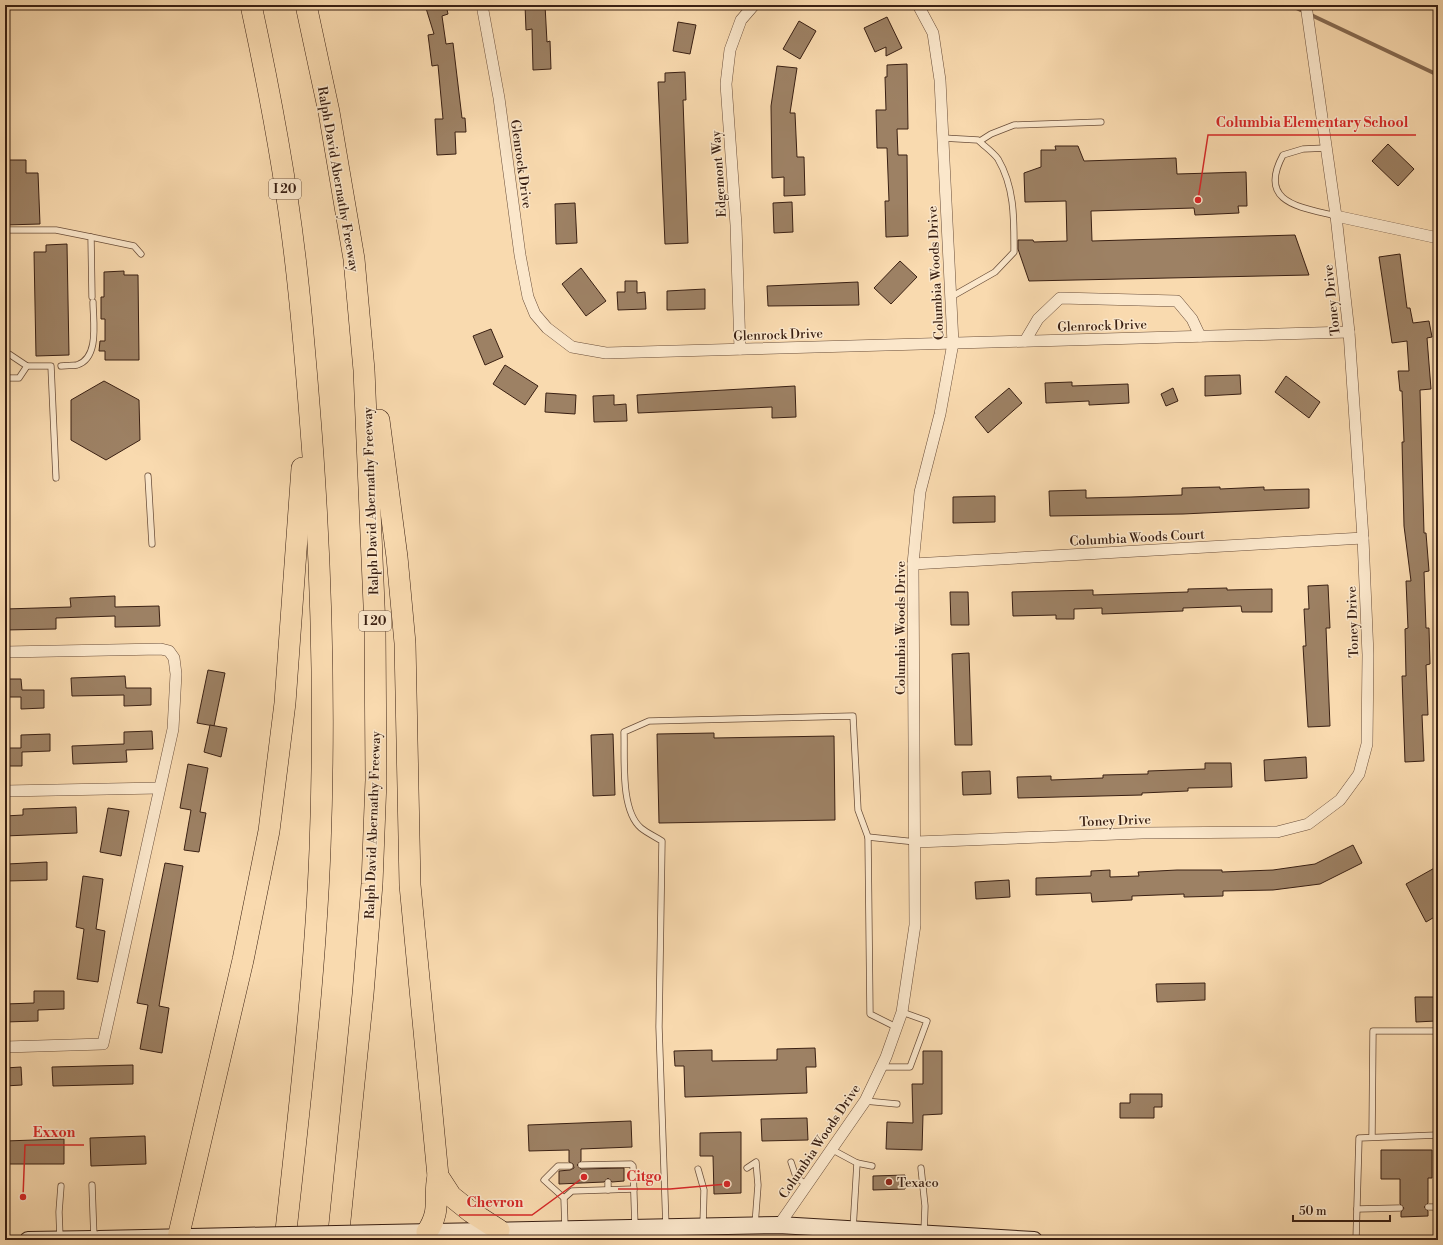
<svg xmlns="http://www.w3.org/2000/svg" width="1443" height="1245" font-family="'Libre Bodoni',serif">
<rect width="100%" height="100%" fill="#f9daaf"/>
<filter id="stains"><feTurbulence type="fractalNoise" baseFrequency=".005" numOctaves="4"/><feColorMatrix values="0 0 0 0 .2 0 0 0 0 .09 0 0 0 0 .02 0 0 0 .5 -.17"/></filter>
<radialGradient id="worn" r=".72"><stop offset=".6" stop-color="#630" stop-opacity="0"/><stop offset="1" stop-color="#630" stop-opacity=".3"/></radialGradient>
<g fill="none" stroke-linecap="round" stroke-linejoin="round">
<polyline stroke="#866a51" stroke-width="4" points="1290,5 1438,75"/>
</g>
<g fill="#9d8164" stroke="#3a2013">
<polygon points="425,5 446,5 448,14 442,16 446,44 453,43 462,118 465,118 466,132 455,132 456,154 437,155 435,119 443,119 438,65 432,66 428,35 434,34"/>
<polygon points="525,5 545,5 547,42 550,41 551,69 533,70 532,29 526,30"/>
<polygon points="887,17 902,48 886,56 886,47 875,52 864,28"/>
<polygon points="799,21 816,31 800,59 783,49"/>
<polygon points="678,22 696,25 690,54 673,51"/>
<polygon points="907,64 908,129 897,129 898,155 907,155 908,236 886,237 885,201 889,201 887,148 877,148 876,110 886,110 885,77 887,77 887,65"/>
<polygon points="777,66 797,68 790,113 795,113 797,157 804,157 805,195 784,196 784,177 772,178 771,106"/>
<polygon points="685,72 686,100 683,100 688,243 665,244 658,82 665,82 665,73"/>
<polygon points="1388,144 1414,169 1398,186 1372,161"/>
<polygon points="1055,146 1078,146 1084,161 1176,158 1177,174 1246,172 1247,206 1238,206 1239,213 1195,215 1194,208 1091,211 1092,241 1295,235 1309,275 1029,281 1018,249 1018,240 1033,240 1034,242 1067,241 1066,201 1025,202 1024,173 1041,167 1041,150 1056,150"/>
<polygon points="7,160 26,160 26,173 38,173 40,224 5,225 5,161"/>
<polygon points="792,202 793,232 774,233 773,203"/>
<polygon points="575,203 577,243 556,244 555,204"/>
<polygon points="67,244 69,355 36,356 34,252 46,252 46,245"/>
<polygon points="1400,254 1407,308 1410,308 1413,323 1429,321 1432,337 1427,338 1431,389 1420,390 1424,533 1426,533 1429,571 1424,572 1426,628 1429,628 1430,664 1426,665 1428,715 1422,715 1424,761 1405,762 1402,676 1406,676 1405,629 1408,628 1406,581 1411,581 1404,526 1402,442 1404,442 1402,391 1400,391 1398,371 1409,371 1407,341 1392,343 1379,257"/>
<polygon points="900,261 917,277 891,304 874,288"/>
<polygon points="581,268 606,301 586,316 562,284"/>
<polygon points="124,271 124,275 138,275 139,360 105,360 105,351 99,351 100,341 105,341 105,319 101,319 101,297 104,297 104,272"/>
<polygon points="625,281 637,281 637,293 645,292 646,309 618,310 617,292 625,292"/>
<polygon points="858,282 859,305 768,306 767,286"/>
<polygon points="705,289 705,309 667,310 667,291"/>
<polygon points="491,329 503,357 485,365 473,336"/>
<polygon points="505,365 538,386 525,405 493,384"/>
<polygon points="1240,375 1241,394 1205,396 1205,376"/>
<polygon points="1286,376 1320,402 1309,418 1275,392"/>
<polygon points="104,381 139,400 140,440 106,460 71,440 71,400"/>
<polygon points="1072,382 1072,386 1128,384 1129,403 1089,405 1089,401 1046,403 1045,383"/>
<polygon points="795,386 796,417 772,418 772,407 638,413 637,395"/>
<polygon points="1009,388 1022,403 988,433 975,417"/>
<polygon points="1173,388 1178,401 1166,406 1161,394"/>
<polygon points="546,393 576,395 575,414 545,412"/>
<polygon points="614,395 614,405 626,404 627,421 594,422 593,396"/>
<polygon points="1220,487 1220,489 1264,487 1264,490 1309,489 1309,508 1183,514 1050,516 1049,491 1086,490 1086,498 1131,497 1182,495 1182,488"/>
<polygon points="995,496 995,522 953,523 953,497"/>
<polygon points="1328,585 1330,628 1326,628 1330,726 1308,727 1303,646 1306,646 1304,609 1309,609 1308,586"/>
<polygon points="1227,588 1227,590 1272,589 1272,612 1242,612 1241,606 1183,608 1183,611 1102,614 1102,608 1074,609 1074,619 1056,619 1056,615 1013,616 1012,592 1093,590 1093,595 1188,592 1188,589"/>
<polygon points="950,592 968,592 969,625 951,625"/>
<polygon points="115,596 115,607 159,606 160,626 115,627 115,616 56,618 56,629 5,630 5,609 71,607 70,598"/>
<polygon points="969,653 972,745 955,745 952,654"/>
<polygon points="208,670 225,673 214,726 197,723"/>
<polygon points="125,676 126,688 151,688 151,705 124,706 124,695 72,696 71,678"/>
<polygon points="5,679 21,679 22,690 44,690 44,708 21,709 21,697 5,697"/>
<polygon points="210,725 227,728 221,757 204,752"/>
<polygon points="152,731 153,749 126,750 127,762 73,764 72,746 124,744 124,732"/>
<polygon points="714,733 714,738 834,736 835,820 659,823 657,734"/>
<polygon points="50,734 50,751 22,752 22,766 5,766 5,748 21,748 21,735"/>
<polygon points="613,734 615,795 593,796 591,735"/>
<polygon points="1306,757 1307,778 1265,781 1264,760"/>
<polygon points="1205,763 1231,763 1232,787 1188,788 1188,791 1142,793 1142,795 1018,798 1017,777 1051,776 1051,780 1103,778 1103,775 1148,774 1148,771 1205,769"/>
<polygon points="188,764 208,768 200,812 206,813 199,852 184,850 191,810 180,808"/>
<polygon points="990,771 991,794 963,795 962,772"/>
<polygon points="76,807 77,833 5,836 5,816 23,815 23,809"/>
<polygon points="108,808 129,811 121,856 100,852"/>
<polygon points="1353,845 1362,863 1320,884 1273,890 1223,891 1223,896 1184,897 1184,894 1132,896 1132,900 1092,902 1091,893 1036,895 1036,878 1091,876 1091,871 1110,870 1110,877 1139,876 1138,872 1177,870 1222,870 1222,872 1273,870 1315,864"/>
<polygon points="47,862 47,880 7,881 7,864"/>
<polygon points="165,863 183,866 159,1006 169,1008 162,1053 140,1049 148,1005 137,1003"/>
<polygon points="1438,866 1438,886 1434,888 1438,896 1438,915 1426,922 1406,884"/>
<polygon points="83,876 103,879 96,929 105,931 98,982 77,979 84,929 76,927"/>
<polygon points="1009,880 1010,897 976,899 975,882"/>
<polygon points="1205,983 1205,1000 1157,1002 1156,984"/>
<polygon points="34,991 64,991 64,1009 38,1010 38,1021 5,1022 5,1004 34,1003"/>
<polygon points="1415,997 1435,997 1436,1021 1416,1022"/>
<polygon points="815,1048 816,1067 806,1067 807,1093 685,1097 684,1066 675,1066 674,1051 712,1050 712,1061 777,1060 777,1049"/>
<polygon points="923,1051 942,1051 942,1114 923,1115 922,1150 886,1149 887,1122 913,1123 912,1084 923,1084"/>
<polygon points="133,1065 133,1084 53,1086 52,1067"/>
<polygon points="21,1067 22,1085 5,1086 5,1068"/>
<polygon points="1130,1094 1162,1094 1162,1107 1154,1107 1154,1118 1120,1118 1120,1103 1130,1103"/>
<polygon points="807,1118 808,1140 762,1141 761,1119"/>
<polygon points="631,1121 632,1147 581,1149 581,1161 577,1165 581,1169 624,1168 624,1181 612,1182 608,1178 604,1182 559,1184 559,1171 570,1170 574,1168 573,1164 569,1162 569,1150 529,1151 528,1125"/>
<polygon points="741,1132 741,1193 714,1194 713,1156 700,1156 700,1133"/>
<polygon points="145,1136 146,1164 91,1166 90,1138"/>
<polygon points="64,1139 64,1164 5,1164 5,1141"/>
<polygon points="1381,1150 1432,1150 1432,1178 1428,1178 1428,1203 1424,1207 1428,1211 1428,1216 1401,1217 1401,1212 1404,1208 1400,1204 1400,1179 1381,1179"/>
<polygon points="905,1175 905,1189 873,1190 873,1176"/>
</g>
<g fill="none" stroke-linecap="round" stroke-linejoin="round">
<defs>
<g id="service">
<path d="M943,138L978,140C984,146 993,152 998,159C1015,188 1014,220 1014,252L995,272L951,297"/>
<polyline points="980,141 991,134 1014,125 1101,122"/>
<path d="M1326,148L1303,149L1283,155C1257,203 1300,207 1336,216"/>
<polyline points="5,230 56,230 91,237 92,297"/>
<polyline points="91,237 134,246 141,254"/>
<polyline points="5,354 9,354 27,366 51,366 56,478"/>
<path d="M61,366C66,365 72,366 77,365C100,358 93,320 93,302"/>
<polyline points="5,378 19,378 27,366"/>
<polyline points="148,476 152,544"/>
<polyline points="868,837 916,842"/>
<polyline points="881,1067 910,1067 927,1021 902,1012"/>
<polyline points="865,1101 897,1104"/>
<polyline points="1372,1137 1373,1031 1438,1031"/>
<polyline points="831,1149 857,1163 872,1166"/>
<polyline points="791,1162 796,1177 807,1185"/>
<polyline points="581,1165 631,1164 633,1166 635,1227"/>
<polyline points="747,1168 756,1162 758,1185 755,1225"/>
<polyline points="921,1168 925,1206 924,1233"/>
<polyline points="698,1169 704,1190 703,1225"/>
<polyline points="608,1182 608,1190"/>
<polyline points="92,1185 94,1239"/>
<polyline points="564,1198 572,1191 634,1189"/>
<polyline points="1428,1207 1438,1207"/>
<polyline points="1357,1209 1400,1208"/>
<path d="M666,1227L659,1027L662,841C656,837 647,833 641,828C620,810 625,758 624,732L649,721L853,716L858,810L868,837L870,1014L896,1027"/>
<polyline points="565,1228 564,1198 544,1180 558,1166 570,1166"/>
<polyline points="853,1229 857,1163"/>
<polyline points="60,1238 59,1212 61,1186"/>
<polyline points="1356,1240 1359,1138 1438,1135"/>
</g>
<g id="minor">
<polyline points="482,5 499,98 520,255 528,297 535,314 547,328 572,347 606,353 1349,332"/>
<polyline points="1336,216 1438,238"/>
<polyline points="1025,341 1038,319 1060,298 1177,301 1192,319 1200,336"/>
<polyline points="740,349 736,225 726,84 730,50 741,20 754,5"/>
<polyline points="913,564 1363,538"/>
<polyline points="5,652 161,649 169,651 174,658 176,674 173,729 103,1044 5,1047"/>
<polyline points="5,791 159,788"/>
<polyline points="916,842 1142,833 1277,832 1308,824 1340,800 1359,774 1367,744 1368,655 1363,538 1349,332 1336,216 1306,5"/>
<polyline points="779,1225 865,1101 886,1057 902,1012 915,925 913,564 920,492 940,414 953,343 940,80 933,33 918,5"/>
</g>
<g id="secondary">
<polyline points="383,1233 779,1225 1034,1240"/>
<polyline points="99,1239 237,1236"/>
<polyline points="28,1240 94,1239"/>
</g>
<g id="motorway">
<path d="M251,5C269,88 285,172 295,257C303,323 308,389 313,456C322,587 325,717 320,849C315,979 299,1110 285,1240"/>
<polyline points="306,5 329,112 354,259 364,370 375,628 376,780 372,884 363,994 338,1240"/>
<polyline points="379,420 397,557 405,643 410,885 438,1176 451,1196 471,1212 499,1230"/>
<path d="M427,1232C442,1209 433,1199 438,1176"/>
<polyline points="178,1238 243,960 269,831 285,703 302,468"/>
</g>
</defs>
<use href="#service" stroke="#6a4e3a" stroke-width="7"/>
<use href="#minor" stroke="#6a4e3a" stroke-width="12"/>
<use href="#secondary" stroke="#3a2013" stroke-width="18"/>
<use href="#motorway" stroke="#3a2013" stroke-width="22"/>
<use href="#service" stroke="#fbe7cb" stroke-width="5.5"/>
<use href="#minor" stroke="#fbe7cb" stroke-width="11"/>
<use href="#secondary" stroke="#fbe7cb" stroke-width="16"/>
<use href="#motorway" stroke="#f9daaf" stroke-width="21"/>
<defs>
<polyline id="secondary-bridge" points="237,1236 383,1233"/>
</defs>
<use href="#secondary-bridge" stroke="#3a2013" stroke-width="18" stroke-linecap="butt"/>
<use href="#secondary-bridge" stroke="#fbe7cb" stroke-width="16"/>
</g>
<circle fill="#8f2418" stroke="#fbe7cb" stroke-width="1.5" cx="889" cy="1182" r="4"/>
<g text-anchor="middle" stroke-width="3" stroke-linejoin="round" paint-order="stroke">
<g fill="#fbe7cb" stroke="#745c4a" stroke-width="1">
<rect x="269" y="179" width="32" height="20" rx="3"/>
<rect x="359" y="611" width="32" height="20" rx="3"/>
</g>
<g font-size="12" font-weight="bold" fill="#3a2013">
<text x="285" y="193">I 20</text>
<text x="375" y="625">I 20</text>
</g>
<g font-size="13" fill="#3a2013" stroke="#fbe7cb">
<text transform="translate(522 164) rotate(82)" y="5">Glenrock Drive</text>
<text transform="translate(718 174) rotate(-94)" y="5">Edgemont Way</text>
<text transform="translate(339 179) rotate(80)" y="5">Ralph David Abernathy Freeway</text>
<text transform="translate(935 273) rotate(-93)" y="5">Columbia Woods Drive</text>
<text transform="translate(1331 300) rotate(-96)" y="5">Toney Drive</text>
<text transform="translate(1102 325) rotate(-2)" y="5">Glenrock Drive</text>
<text transform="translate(778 334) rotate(-2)" y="5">Glenrock Drive</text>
<text transform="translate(370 501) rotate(-92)" y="5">Ralph David Abernathy Freeway</text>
<text transform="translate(1137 537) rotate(-3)" y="5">Columbia Woods Court</text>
<text transform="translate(1352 622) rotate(-92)" y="5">Toney Drive</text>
<text transform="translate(900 628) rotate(-90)" y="5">Columbia Woods Drive</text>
<text transform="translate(1115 820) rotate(-2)" y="5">Toney Drive</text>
<text transform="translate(372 825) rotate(-88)" y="5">Ralph David Abernathy Freeway</text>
<text transform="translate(819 1141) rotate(-56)" y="5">Columbia Woods Drive</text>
</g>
<g font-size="13" fill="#3a2013" stroke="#fbe7cb" text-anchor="start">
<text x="897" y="1187">Texaco</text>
</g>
</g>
<path fill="none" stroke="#d62828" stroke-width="1.5" d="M1198 200L1208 135H1416M23 1197L25 1145H84M727 1184L670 1189H618M584 1177L532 1215H459"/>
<g fill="#d62828" stroke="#fbe7cb" stroke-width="1.5">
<circle cx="1198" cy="200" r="4"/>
<circle cx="23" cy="1197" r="4"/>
<circle cx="727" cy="1184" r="4"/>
<circle cx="584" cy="1177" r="4"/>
</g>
<g font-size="14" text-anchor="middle" font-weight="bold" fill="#d62828" stroke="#fbe7cb" stroke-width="3" stroke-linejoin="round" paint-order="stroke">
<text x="1312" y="127">Columbia Elementary School</text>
<text x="54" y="1137">Exxon</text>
<text x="644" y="1181">Citgo</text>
<text x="495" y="1207">Chevron</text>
</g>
<rect width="1443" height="1245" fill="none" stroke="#f9daaf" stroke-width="20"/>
<rect x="6" y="6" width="1431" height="1233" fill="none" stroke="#3a2013" stroke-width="2"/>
<rect x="10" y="10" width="1423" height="1225" fill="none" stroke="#3a2013"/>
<path d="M1293 1215v6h97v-6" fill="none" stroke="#3a2013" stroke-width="2"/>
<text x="1299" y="1215" font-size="12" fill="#3a2013" stroke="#fbe7cb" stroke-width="3" paint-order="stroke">50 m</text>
<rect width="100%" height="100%" filter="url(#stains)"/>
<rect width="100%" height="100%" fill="url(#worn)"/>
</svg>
